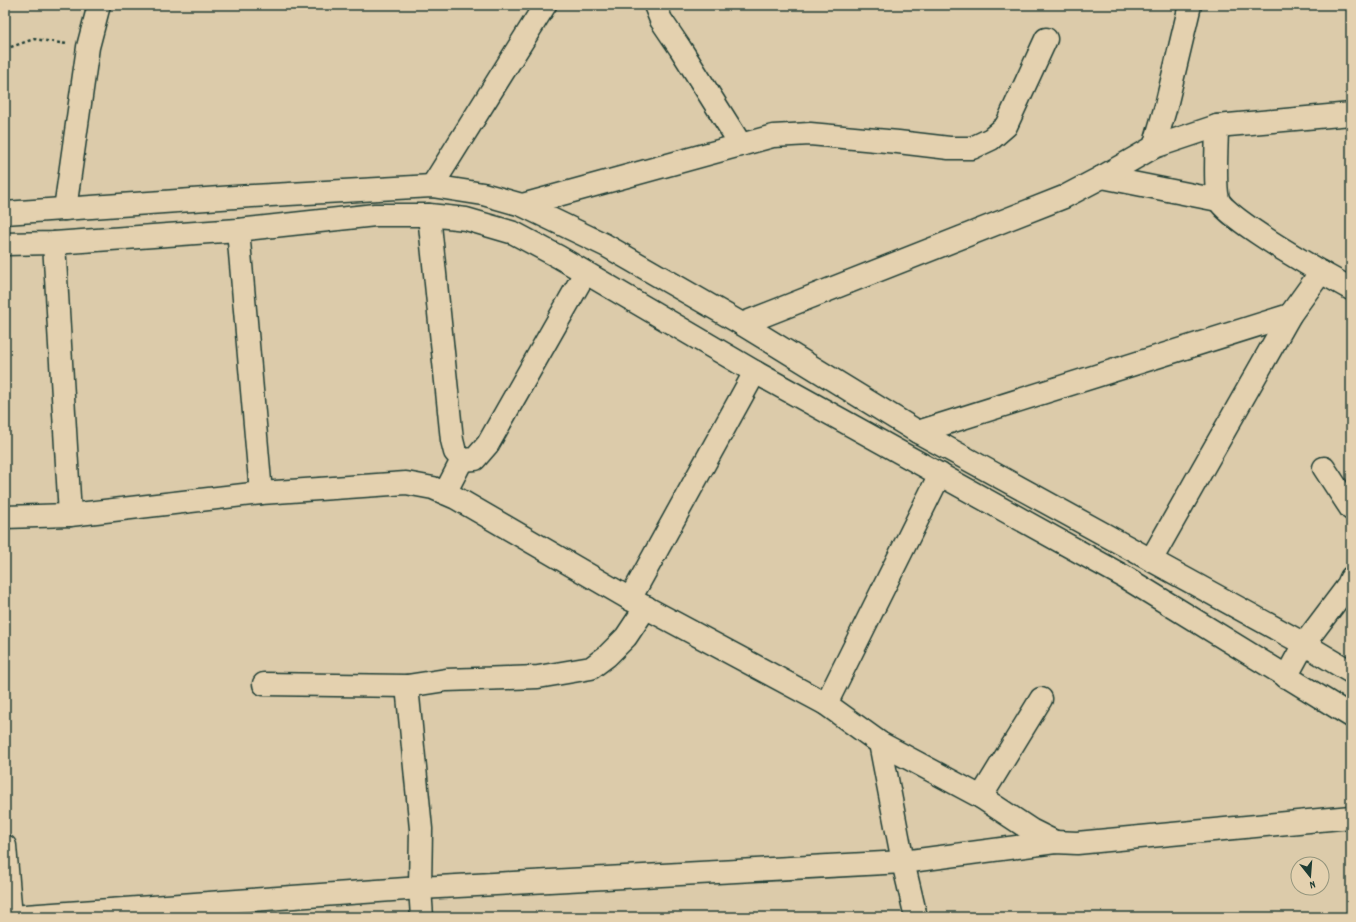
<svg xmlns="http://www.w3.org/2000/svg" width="1356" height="922" font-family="Dekko,sans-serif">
<rect width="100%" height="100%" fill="#dccbaa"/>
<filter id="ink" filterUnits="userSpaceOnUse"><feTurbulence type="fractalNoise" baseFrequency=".025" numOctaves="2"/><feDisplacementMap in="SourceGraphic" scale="8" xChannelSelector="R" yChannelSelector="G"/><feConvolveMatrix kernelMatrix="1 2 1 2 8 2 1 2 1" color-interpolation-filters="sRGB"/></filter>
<g filter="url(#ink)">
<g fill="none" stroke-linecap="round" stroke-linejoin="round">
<defs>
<g id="minor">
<polyline points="655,5 661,20 680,48 741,145"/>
<path d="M1217,126C1217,144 1214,184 1218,199C1224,218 1329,277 1351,289"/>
<polyline points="1154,147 1166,106 1190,5"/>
<polyline points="1102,177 1218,200"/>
<polyline points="432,186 545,5"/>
<polyline points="522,205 773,136 810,134 898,142 949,148 972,148 991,139 1006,126 1046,39"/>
<polyline points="65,209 88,47 99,5"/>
<polyline points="5,213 235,197 432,186 483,194 522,205 605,245 742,324 918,432 1304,644 1351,672"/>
<polyline points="429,215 452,440 455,452 462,460"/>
<polyline points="238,230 261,493"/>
<polyline points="54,243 70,515"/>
<polyline points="5,244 54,243 238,230 375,215 429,215 466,219 514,233 559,257 755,372 1123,576 1351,716"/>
<polyline points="742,324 1064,197 1102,177 1154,147 1217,126 1351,114"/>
<polyline points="918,432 1290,315"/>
<polyline points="462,460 475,459 488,444 585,273"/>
<polyline points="1324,468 1351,509"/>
<polyline points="445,493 462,460"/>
<polyline points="5,517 70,515 261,493 406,483 433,488 456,498 630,599 826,704 880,743 981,797 1031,830 1055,842"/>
<polyline points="1151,560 1290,315 1321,272"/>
<polyline points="630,599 755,372"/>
<polyline points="1286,677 1304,644 1347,587 1351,578"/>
<polyline points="264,684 407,686"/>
<polyline points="826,704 940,474"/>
<polyline points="880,743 903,862 916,917"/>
<polyline points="981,797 1041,699"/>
<polyline points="5,846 11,917"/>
<polyline points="11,917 420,888 903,862 1055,842 1077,843 1351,817"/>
<polyline points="422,917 420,888 421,829 407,686 446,680 538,677 591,668 607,656 626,637 646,607"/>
</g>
</defs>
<use href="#minor" stroke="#1f3d34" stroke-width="25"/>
<polyline stroke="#1f3d34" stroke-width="2.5" stroke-dasharray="3 3" stroke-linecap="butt" points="5,49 34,39 67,44"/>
<use href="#minor" stroke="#e4d1af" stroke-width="22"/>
</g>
</g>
<rect width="1356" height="922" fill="none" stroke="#e4d1af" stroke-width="20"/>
<rect x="10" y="10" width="1336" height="902" fill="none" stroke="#1f3d34" stroke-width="1.5" filter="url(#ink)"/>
<g transform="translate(1310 876) rotate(163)"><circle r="19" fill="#e4d1af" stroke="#95967e"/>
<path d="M0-3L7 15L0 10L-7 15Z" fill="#1f3d34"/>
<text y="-6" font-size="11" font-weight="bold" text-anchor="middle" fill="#1f3d34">N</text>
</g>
</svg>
